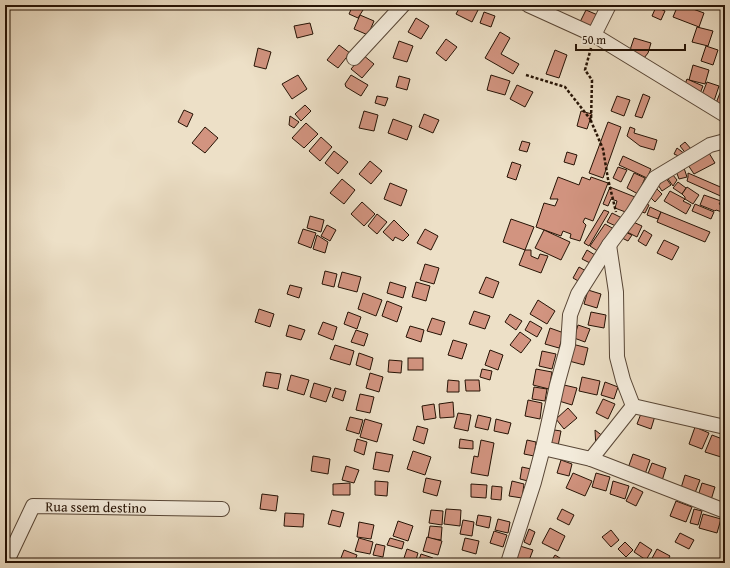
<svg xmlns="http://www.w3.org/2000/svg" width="730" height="568" font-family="'Gentium Book Plus',serif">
<rect width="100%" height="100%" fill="#ede0c7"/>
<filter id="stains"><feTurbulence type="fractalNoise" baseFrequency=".005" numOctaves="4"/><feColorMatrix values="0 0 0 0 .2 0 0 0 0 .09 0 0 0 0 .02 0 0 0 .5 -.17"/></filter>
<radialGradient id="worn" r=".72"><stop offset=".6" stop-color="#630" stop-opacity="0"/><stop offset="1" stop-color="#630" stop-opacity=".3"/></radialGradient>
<g fill="#d29480" stroke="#261305">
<polygon points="353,5 363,10 358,18 349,14"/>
<polygon points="461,5 477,5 480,6 472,22 456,14"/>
<polygon points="678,5 682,5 704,13 699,27 673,17"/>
<polygon points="656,7 665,11 661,20 652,16"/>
<polygon points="586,10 600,16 593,31 579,24"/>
<polygon points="484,12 495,16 491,27 480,23"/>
<polygon points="360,15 374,21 368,35 354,29"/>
<polygon points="416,18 429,26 421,39 408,32"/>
<polygon points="310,23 313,34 297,38 294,26"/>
<polygon points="697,27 713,31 708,46 692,42"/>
<polygon points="500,32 510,38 501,54 519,64 513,74 485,58"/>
<polygon points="634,38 651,43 648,53 644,58 629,53"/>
<polygon points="446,39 457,47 446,61 436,53"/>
<polygon points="399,41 413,46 407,62 393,58"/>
<polygon points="339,45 350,53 338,68 327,60"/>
<polygon points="706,46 718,50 713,65 701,61"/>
<polygon points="258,48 271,52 266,69 254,66"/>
<polygon points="555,50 567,55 559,78 546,74"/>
<polygon points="363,55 374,64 362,78 351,69"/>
<polygon points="693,65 709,70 705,84 689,80"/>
<polygon points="298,75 307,89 292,99 282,84"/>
<polygon points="351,75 368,85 361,96 346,87 345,84"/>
<polygon points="491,75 510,81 505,95 487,90"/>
<polygon points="399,76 410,79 407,90 396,87"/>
<polygon points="687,79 703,86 699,96 683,89"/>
<polygon points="707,82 719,86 714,101 701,97"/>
<polygon points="517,85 533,92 525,107 510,99"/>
<polygon points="722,88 725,89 725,106 716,103"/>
<polygon points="643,94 650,97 642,118 635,116"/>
<polygon points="377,96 388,98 385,106 375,103"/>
<polygon points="617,96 630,100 624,116 611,111"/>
<polygon points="305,105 311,111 301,121 295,114"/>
<polygon points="184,110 193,114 187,127 178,122"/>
<polygon points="364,111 378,115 374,131 359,128"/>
<polygon points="581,111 592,114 587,129 577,126"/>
<polygon points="424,114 439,120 433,133 419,127"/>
<polygon points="290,116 299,122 294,128 289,125"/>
<polygon points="393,119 412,126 407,140 388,133"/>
<polygon points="608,122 621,127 603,178 589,173"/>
<polygon points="306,123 318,134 304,148 292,138"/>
<polygon points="205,127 218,138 205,153 192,143"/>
<polygon points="630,127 635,129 634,133 657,140 654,150 640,146 627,136"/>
<polygon points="321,137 332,147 320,161 309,151"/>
<polygon points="522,141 530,143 527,152 519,150"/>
<polygon points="685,142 692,150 687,155 680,146"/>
<polygon points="677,148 685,154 683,158 674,154"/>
<polygon points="334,151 348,162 338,174 325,163"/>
<polygon points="567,152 577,155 574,165 564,162"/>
<polygon points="709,153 715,163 694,174 688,165"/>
<polygon points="623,156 651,169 647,178 619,165"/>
<polygon points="370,161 382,171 371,184 359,174"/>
<polygon points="512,162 521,165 516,180 507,177"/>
<polygon points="618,167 627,170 621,182 613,178"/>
<polygon points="684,168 687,177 679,179 676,171"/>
<polygon points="634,173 645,178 638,194 627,188"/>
<polygon points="688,173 725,189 725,198 687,181 688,177"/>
<polygon points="673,175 677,180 673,186 668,179"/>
<polygon points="558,177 579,185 582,177 590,180 591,177 608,183 593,221 585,218 583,222 586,225 580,241 570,238 571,234 563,231 561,236 536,227 544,203 555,206 558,199 550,199"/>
<polygon points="665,177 671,185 662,191 656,182"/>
<polygon points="342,179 355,190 344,204 330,193"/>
<polygon points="678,182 686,188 682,194 673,188"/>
<polygon points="390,183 407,190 401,206 384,199"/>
<polygon points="653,185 662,194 655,202 648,195"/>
<polygon points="610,187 635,197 628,213 615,208 617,201 611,199 608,206 603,204"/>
<polygon points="687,187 699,195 693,204 685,199 685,197 682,194"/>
<polygon points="670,191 685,199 683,201 691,205 686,214 664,201"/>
<polygon points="704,195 721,201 719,204 724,206 722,212 716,210 715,211 700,205"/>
<polygon points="362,202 375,214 364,226 351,214"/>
<polygon points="643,203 649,205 645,213 639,211"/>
<polygon points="695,204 714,212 711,219 692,211"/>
<polygon points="650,207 661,212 658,219 647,215"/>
<polygon points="604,210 609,212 589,246 584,243"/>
<polygon points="661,212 710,232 705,242 657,222"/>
<polygon points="612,213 622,218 618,227 607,222"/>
<polygon points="377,214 387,222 377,234 368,226"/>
<polygon points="310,216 324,220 321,232 307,228"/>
<polygon points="511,219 534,227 525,250 503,242"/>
<polygon points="394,220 409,235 403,241 395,237 393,241 383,232"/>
<polygon points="631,221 642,226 637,237 627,232"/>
<polygon points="605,224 614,229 599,252 590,246"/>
<polygon points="327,225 336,230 330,241 321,236"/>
<polygon points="303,229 316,233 311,248 298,243"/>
<polygon points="425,229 438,236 431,250 417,243"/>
<polygon points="544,230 570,242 561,260 535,248"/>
<polygon points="644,230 652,235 646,246 638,241"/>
<polygon points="625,232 632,235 628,241 622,238"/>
<polygon points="317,235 328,242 325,253 313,249"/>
<polygon points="664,240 679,247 672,260 657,253"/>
<polygon points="525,250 531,250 531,256 538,259 540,254 548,256 541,273 519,265"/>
<polygon points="587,250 595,255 590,263 582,259"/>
<polygon points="425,264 439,268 434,284 420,280"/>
<polygon points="579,267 586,271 580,282 573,278"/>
<polygon points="325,271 337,274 334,287 322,284"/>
<polygon points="342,272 361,277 357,292 338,287"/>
<polygon points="486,277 499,282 493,298 479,293"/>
<polygon points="390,282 406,287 403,298 387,293"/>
<polygon points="416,282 430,286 426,301 412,297"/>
<polygon points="290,285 302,288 299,298 287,294"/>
<polygon points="588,290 601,294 597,308 584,304"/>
<polygon points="363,293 382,300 376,316 358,309"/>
<polygon points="538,300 555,311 547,324 530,314"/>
<polygon points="387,301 402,307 397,322 382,316"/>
<polygon points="259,309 274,314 270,327 255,322"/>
<polygon points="474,311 490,316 485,329 469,324"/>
<polygon points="348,312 361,317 357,329 344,324"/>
<polygon points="591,312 606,315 604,328 588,325"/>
<polygon points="510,314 522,321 516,330 505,322"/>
<polygon points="432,318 445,322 441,335 427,331"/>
<polygon points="530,321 542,328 537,337 525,330"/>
<polygon points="323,322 337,327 333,340 318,334"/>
<polygon points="289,325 305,330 301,340 286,336"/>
<polygon points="578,325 590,329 585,342 574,338"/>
<polygon points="410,326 424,330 421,342 406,337"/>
<polygon points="550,328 564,333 559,348 545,344"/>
<polygon points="356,330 368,334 364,346 351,342"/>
<polygon points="520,332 531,340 521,353 510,345"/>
<polygon points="453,340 467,344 462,359 448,355"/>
<polygon points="572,344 588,348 584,365 569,361"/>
<polygon points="335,345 354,351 350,365 330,359"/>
<polygon points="490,350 503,355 498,370 485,365"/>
<polygon points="542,351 556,354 552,369 539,366"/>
<polygon points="359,353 373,358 370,370 356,365"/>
<rect x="408" y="358" width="15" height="12"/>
<polygon points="389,360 402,361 401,373 388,372"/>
<polygon points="482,369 492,371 490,380 480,377"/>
<polygon points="536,369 552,372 549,389 533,385"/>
<polygon points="266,372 281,374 278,389 263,386"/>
<polygon points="370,373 383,377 379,392 366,388"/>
<polygon points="291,375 309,380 304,395 287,390"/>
<polygon points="582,377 600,381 597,395 579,391"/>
<polygon points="448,380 459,381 459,392 447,392"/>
<polygon points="465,380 479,380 480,391 466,391"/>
<polygon points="605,382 618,387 614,399 601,395"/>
<polygon points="314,383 331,388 326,402 310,397"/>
<polygon points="564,385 577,388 572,405 559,401"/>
<polygon points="534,387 547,389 545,401 532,399"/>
<polygon points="335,388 346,391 343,401 332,397"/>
<polygon points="360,394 374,397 370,413 356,410"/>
<polygon points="603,399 615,404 608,419 596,413"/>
<polygon points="528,400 542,403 540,419 525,416"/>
<polygon points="453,402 454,417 440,418 439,404"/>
<polygon points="434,404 436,418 424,420 422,406"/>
<polygon points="568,408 577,418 564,429 556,419"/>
<polygon points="642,411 655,416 651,429 637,424"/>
<polygon points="458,413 471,415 468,431 454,428"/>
<polygon points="478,415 491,418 488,430 475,427"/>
<polygon points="350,417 363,420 359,434 346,430"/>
<polygon points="365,419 382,424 377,442 360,437"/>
<polygon points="496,419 511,423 508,434 494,431"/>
<polygon points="417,426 428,429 424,444 413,440"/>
<polygon points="695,427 709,433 702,449 689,444"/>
<polygon points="548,429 561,431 558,446 545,443"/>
<polygon points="595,430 604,437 596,449"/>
<polygon points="712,435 725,440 725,447 721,457 705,452"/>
<polygon points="357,439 367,442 364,455 354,451"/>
<polygon points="460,439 473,441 473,449 459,448"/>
<polygon points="481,440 494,443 488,476 471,473 474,456 478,457"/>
<polygon points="527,440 536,442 534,456 524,454"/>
<polygon points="413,451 431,457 425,475 407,469"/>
<polygon points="376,452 393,455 389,472 373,469"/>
<polygon points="633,454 650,460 644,477 627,471"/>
<polygon points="313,456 330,459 328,474 311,471"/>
<polygon points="561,460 572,464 569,476 557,473"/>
<polygon points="652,463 666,468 661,484 646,479"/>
<polygon points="346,466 359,470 354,483 342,480"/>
<polygon points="522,467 531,469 528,481 520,479"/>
<polygon points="573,473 592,481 585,496 566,488"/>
<polygon points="596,473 610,477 606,491 592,487"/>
<polygon points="685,475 700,480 695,493 681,488"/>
<polygon points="426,478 441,481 437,496 423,492"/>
<polygon points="375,481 388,482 387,496 375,495"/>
<polygon points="512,481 524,484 522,498 509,496"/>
<polygon points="613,481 629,486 625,499 610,494"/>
<polygon points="350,483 350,495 333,495 333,484"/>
<polygon points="702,483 715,487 711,500 698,496"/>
<polygon points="471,484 487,485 486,498 471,497"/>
<polygon points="492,486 502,487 501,500 491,499"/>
<polygon points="633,487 643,492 636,506 626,501"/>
<polygon points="262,494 278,496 276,511 260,509"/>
<polygon points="676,501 692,507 686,522 670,516"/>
<polygon points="446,509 461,510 460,526 444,524"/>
<polygon points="562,509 574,515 569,525 557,519"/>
<polygon points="694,509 702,511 698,525 690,523"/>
<polygon points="332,510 344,513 340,527 328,524"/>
<polygon points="431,510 443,511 442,525 429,523"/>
<polygon points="285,513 304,514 303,527 284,526"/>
<polygon points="703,514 721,519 717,533 699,528"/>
<polygon points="478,515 491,517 489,528 476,525"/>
<polygon points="498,519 510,522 508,533 495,530"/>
<polygon points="463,520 474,522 472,536 460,534"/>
<polygon points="398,521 413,526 408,541 393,536"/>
<polygon points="359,522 374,525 371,539 357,537"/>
<polygon points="430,526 442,527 441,540 428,538"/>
<polygon points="550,528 565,536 558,551 542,543"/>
<polygon points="529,529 535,532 530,545 524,542"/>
<polygon points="611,530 619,540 611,547 602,537"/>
<polygon points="494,531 507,535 503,547 490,543"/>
<polygon points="680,533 694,540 689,549 675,542"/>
<polygon points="427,537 442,541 438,555 423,551"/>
<polygon points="359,538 373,542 370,554 355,551"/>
<polygon points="390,538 404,542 402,549 387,545"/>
<polygon points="465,538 479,541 476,554 462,550"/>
<polygon points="625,542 633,550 626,557 618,549"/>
<polygon points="640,542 652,550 646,560 634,552"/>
<polygon points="376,544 385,546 383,557 373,555"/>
<polygon points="520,546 533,550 528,563 515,559"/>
<polygon points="407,549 418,553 415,563 408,563 403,561"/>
<polygon points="657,549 670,556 666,563 650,562"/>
<polygon points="344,550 357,555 354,563 339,563"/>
<polygon points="421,554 433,558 431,563 418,563"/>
<polygon points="555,555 568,563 550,563"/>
</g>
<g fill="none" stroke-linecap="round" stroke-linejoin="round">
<defs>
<g id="street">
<polyline points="528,5 594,35 609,5"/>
<polyline points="594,35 725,115"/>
<polyline points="354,58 403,5"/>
<polyline points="725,141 710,145 655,178 633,213 609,245 578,294 570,315 568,345 557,385 543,448 591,459 725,511"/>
<polyline points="609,245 616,292 617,357 623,380 633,406"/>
<polyline points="591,459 633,406 725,427"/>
<path id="s1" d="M6,563L33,506L222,509"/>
<polyline points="508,563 534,482 543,448"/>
</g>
</defs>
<use href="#street" stroke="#584636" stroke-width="16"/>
<g stroke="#261305" stroke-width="2.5" stroke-dasharray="3 2" stroke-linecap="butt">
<polyline points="591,48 585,70 592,80 591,121 603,149 608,179 616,212"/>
<polyline points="526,75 565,87 591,120"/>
</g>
<use href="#street" stroke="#f3ebdb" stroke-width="14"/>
</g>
<g text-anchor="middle" stroke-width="3.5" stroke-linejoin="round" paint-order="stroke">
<g font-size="14" fill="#261305" stroke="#f3ebdb">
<text dy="5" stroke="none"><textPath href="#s1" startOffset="126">Rua ssem destino</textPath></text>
</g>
</g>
<rect width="730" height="568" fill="none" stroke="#ede0c7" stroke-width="20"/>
<rect x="6" y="6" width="718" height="556" fill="none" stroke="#261305" stroke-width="2"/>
<rect x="10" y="10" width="710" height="548" fill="none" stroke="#261305"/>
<path d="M576 44v6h109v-6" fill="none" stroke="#261305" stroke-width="2"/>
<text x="582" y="44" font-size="12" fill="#261305" stroke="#f3ebdb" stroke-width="3" paint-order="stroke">50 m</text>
<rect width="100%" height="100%" filter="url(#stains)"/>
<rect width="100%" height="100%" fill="url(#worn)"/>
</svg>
